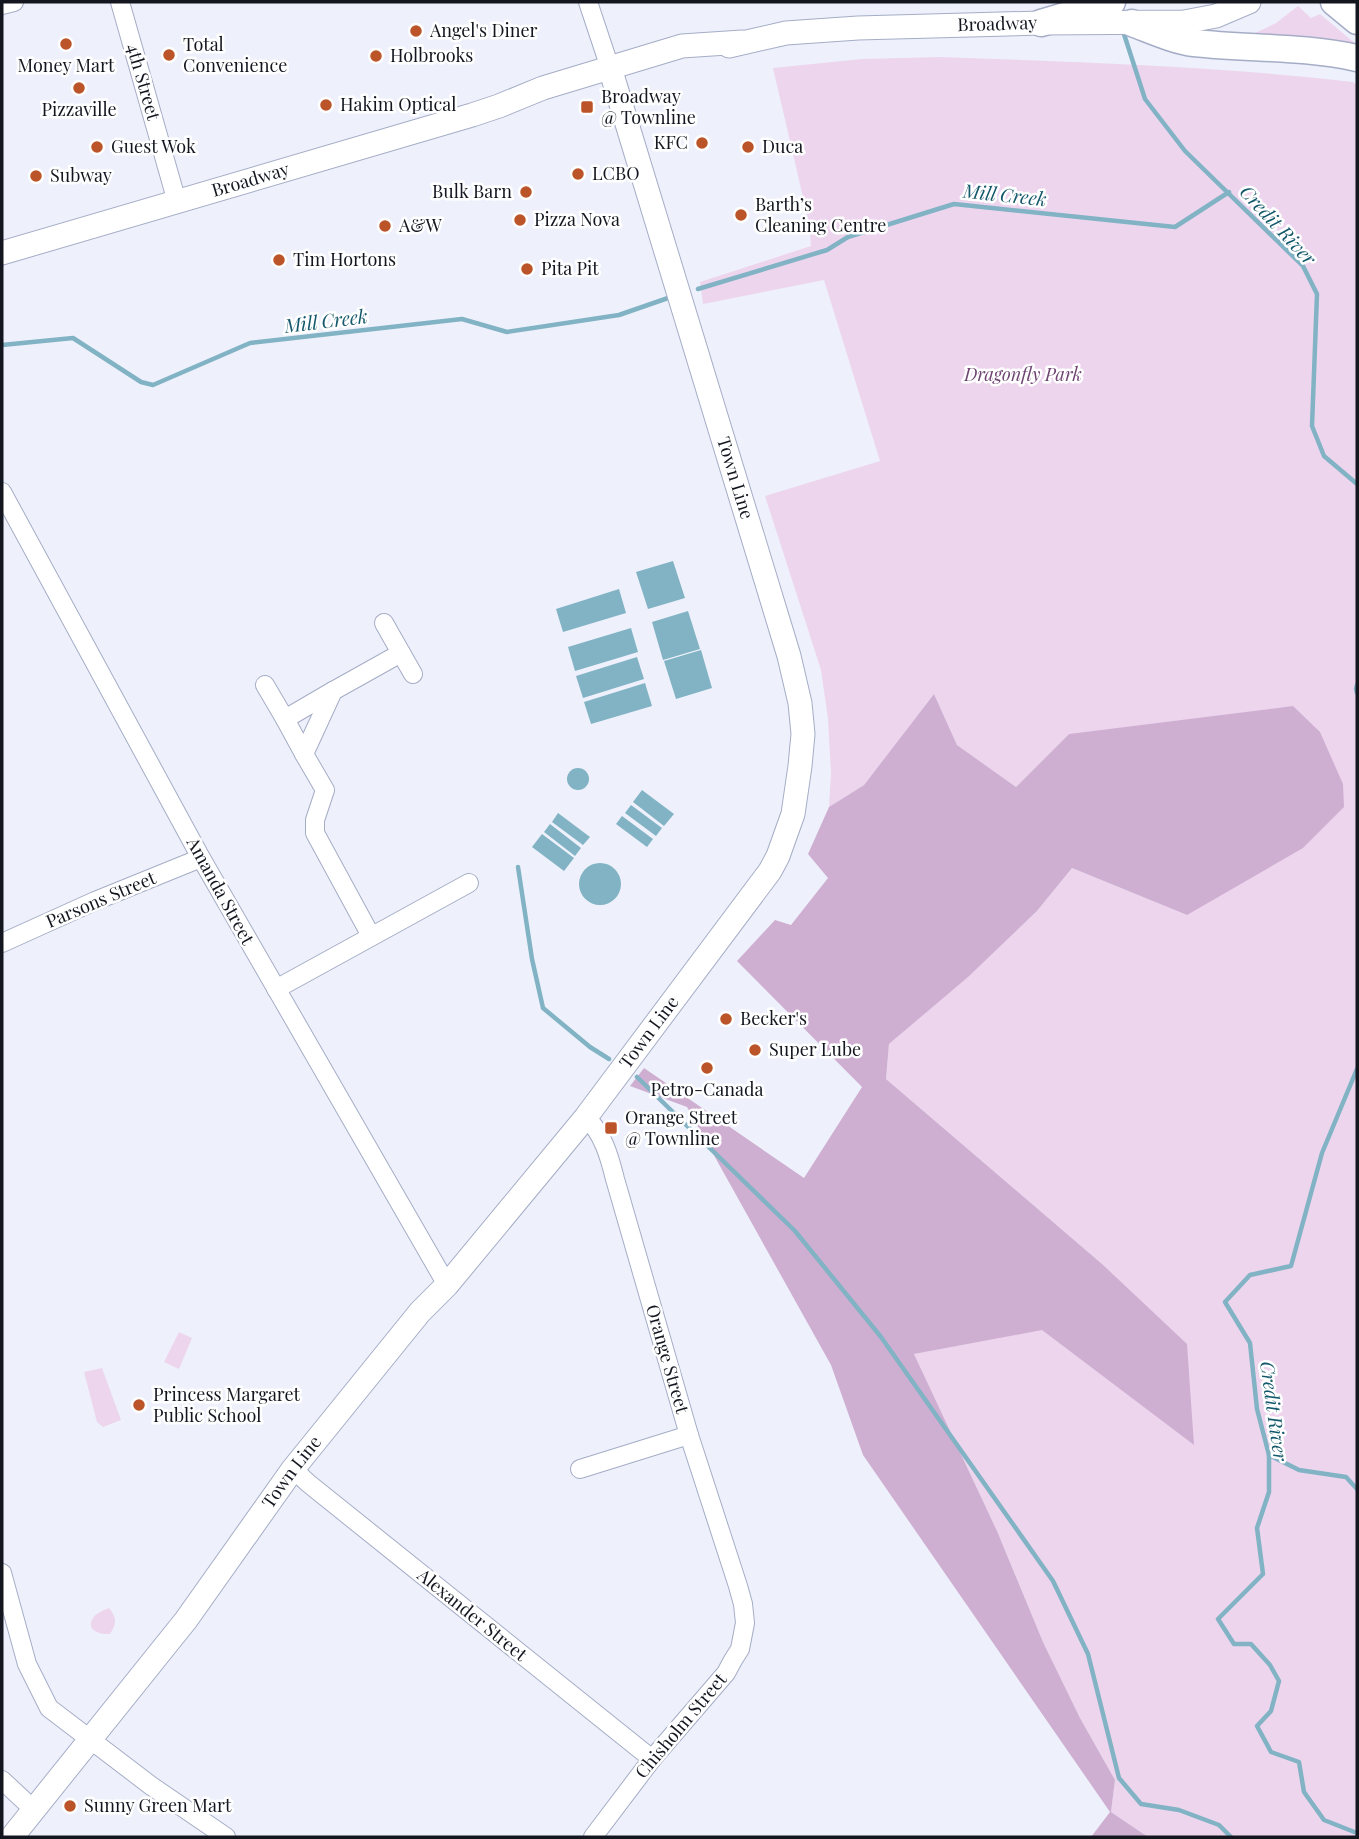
<svg xmlns="http://www.w3.org/2000/svg" width="1359" height="1839" font-family="'Playfair Display',serif">
<rect width="100%" height="100%" fill="#eef1fc"/>
<g fill="#edd5ee">
<polygon points="1298,6 1311,18 1320,14 1357,45 1249,36 1276,23"/>
<path d="M941,57C1079,62 1216,66 1353,82L1357,85V1837H1148L1111,1812L1115,1780L1080,1718L1043,1642L997,1531L914,1354L1042,1329L1193,1444L1102,1264L886,1079L889,1044L967,977L1037,911L1072,868L1187,915L1069,734L1016,787L957,745L934,694L864,785L829,807L831,774L828,719L821,670L765,496L880,461L824,280L703,304L700,282L811,246L809,223L773,68L862,59Z"/>
<polygon points="179,1332 192,1338 179,1369 164,1362"/>
<polygon points="102,1368 121,1420 103,1427 97,1422 84,1372"/>
<path d="M109,1608C117,1618 117,1623 110,1634C100,1635 85,1630 93,1618C96,1613 104,1610 109,1608Z"/>
</g>
<polygon fill="#cfafd1" points="934,694 957,745 1016,787 1069,734 1293,706 1320,732 1343,784 1344,807 1303,848 1187,915 1072,868 1037,911 968,977 889,1044 886,1079 1102,1264 1187,1344 1194,1445 1042,1330 914,1354 997,1531 1043,1642 1080,1718 1115,1780 1111,1812 1148,1837 1091,1837 1110,1812 863,1455 831,1365 687,1107 630,1086 644,1068 804,1178 862,1087 737,961 775,920 791,925 828,878 808,854 829,807 864,785"/>
<g fill="#81b3c4">
<polygon points="673,561 685,598 648,609 636,572"/>
<polygon points="619,589 626,613 563,632 556,609"/>
<polygon points="688,611 700,649 663,660 652,622"/>
<polygon points="631,628 638,652 575,671 568,647"/>
<polygon points="701,650 712,688 676,699 664,661"/>
<polygon points="637,657 644,679 583,698 576,676"/>
<polygon points="645,683 652,706 591,724 584,702"/>
<circle cx="578" cy="779" r="11"/>
<polygon points="642,790 674,814 664,826 633,802"/>
<polygon points="631,805 662,828 656,836 625,813"/>
<polygon points="558,813 590,837 583,845 552,822"/>
<polygon points="622,816 653,839 647,847 616,824"/>
<polygon points="550,824 581,848 575,856 544,832"/>
<polygon points="542,834 574,858 564,871 532,847"/>
<circle cx="600" cy="884" r="21"/>
</g>
<g fill="none" stroke-linecap="round" stroke-linejoin="round">
<g stroke="#81b3c4" stroke-width="4.5">
<polyline points="1123,31 1145,99 1185,151 1303,266 1317,294 1312,426 1324,456 1357,484"/>
<polyline points="698,289 827,250 848,237 954,204 1175,227 1229,192"/>
<polyline points="2,345 73,338 141,382 153,385 250,343 462,319 507,332 619,315 668,298"/>
<polyline points="1357,685 1356,689 1357,693"/>
<polyline points="518,867 532,959 543,1008 590,1047 609,1059"/>
<polyline points="1357,1069 1322,1153 1291,1266 1250,1275 1225,1302 1250,1343 1257,1409 1269,1455 1269,1492 1257,1528 1263,1574 1218,1619 1234,1644 1251,1644 1270,1665 1279,1681 1271,1711 1257,1726 1271,1752 1299,1762 1304,1792 1324,1820 1357,1833"/>
<polyline points="637,1077 795,1231 881,1337 1053,1581 1088,1654 1119,1778 1141,1804 1179,1810 1219,1825 1231,1837"/>
<polyline points="1269,1455 1299,1470 1346,1477 1357,1489"/>
</g>
<defs>
<g id="minor">
<polyline points="120,2 177,202"/>
<polyline points="588,2 610,68"/>
<polyline points="2,5 14,2"/>
<polyline points="2,492 201,858 447,1285"/>
<polyline points="384,623 401,653"/>
<polyline points="265,685 285,719"/>
<polyline points="304,754 285,719 333,691"/>
<polyline points="371,936 315,833 315,820 325,790 304,754 333,691 401,653 413,674"/>
<polyline points="2,943 95,901 201,858"/>
<polyline points="276,989 469,883"/>
<path d="M586,1117C603,1134 609,1155 615,1179L689,1435L738,1586L743,1604L745,1623L740,1649L733,1660L726,1673L652,1759L593,1837"/>
<polyline points="293,1469 308,1483 652,1759"/>
<polyline points="580,1469 689,1435"/>
<polyline points="2,1573 27,1664 49,1708 150,1785 226,1837"/>
<polyline points="2,1780 33,1809"/>
</g>
<g id="major">
<path id="s1" d="M729,46L786,33L858,28L1041,23L1184,22L1216,16L1249,2"/>
<path id="s2" d="M2,253L472,115L499,106L543,88L682,46L742,42"/>
<path id="s3" d="M12,1837L186,1620L293,1469L420,1312L447,1285L586,1117L770,871L778,856L793,814L800,766L803,734L800,703L789,656L610,68"/>
</g>
<g id="highway">
<polyline points="1334,2 1357,21"/>
<polyline points="1041,23 1112,2"/>
<path d="M1132,23C1151,30 1175,41 1194,43C1249,49 1303,46 1357,58"/>
</g>
</defs>
<use href="#minor" stroke="#a5adc6" stroke-width="20"/>
<use href="#major" stroke="#a5adc6" stroke-width="25"/>
<use href="#highway" stroke="#a5adc6" stroke-width="29"/>
<use href="#minor" stroke="#fff" stroke-width="18"/>
<use href="#major" stroke="#fff" stroke-width="23"/>
<use href="#highway" stroke="#fff" stroke-width="26"/>
</g>
<g fill="#bb5429" stroke="#fff" stroke-width="2.5">
<circle cx="416" cy="31" r="7"/>
<circle cx="66" cy="44" r="7"/>
<circle cx="169" cy="55" r="7"/>
<circle cx="376" cy="56" r="7"/>
<circle cx="79" cy="88" r="7"/>
<circle cx="326" cy="105" r="7"/>
<rect x="580" y="100" width="14" height="14" rx="3.5"/>
<circle cx="702" cy="143" r="7"/>
<circle cx="97" cy="147" r="7"/>
<circle cx="748" cy="147" r="7"/>
<circle cx="578" cy="174" r="7"/>
<circle cx="36" cy="176" r="7"/>
<circle cx="526" cy="192" r="7"/>
<circle cx="741" cy="215" r="7"/>
<circle cx="520" cy="220" r="7"/>
<circle cx="385" cy="226" r="7"/>
<circle cx="279" cy="260" r="7"/>
<circle cx="527" cy="269" r="7"/>
<circle cx="726" cy="1019" r="7"/>
<circle cx="755" cy="1050" r="7"/>
<circle cx="707" cy="1068" r="7"/>
<rect x="604" y="1121" width="14" height="14" rx="3.5"/>
<circle cx="139" cy="1405" r="7"/>
<circle cx="70" cy="1806" r="7"/>
</g>
<g text-anchor="middle" stroke-width="5" stroke-linejoin="round" paint-order="stroke">
<g font-size="18" fill="#13161f" stroke="#fff">
<text dy="6" stroke="none"><textPath href="#s1" startOffset="270">Broadway</textPath></text>
<text transform="translate(143 82) rotate(74)" y="6">4th Street</text>
<text dy="6" stroke="none"><textPath href="#s2" startOffset="259">Broadway</textPath></text>
<text transform="translate(735 478) rotate(73)" y="6">Town Line</text>
<text transform="translate(220 891) rotate(61)" y="6">Amanda Street</text>
<text transform="translate(101 900) rotate(-23)" y="6">Parsons Street</text>
<text dy="6" stroke="none"><textPath href="#s3" startOffset="1027">Town Line</textPath></text>
<text transform="translate(667 1359) rotate(74)" y="6">Orange Street</text>
<text dy="6" stroke="none"><textPath href="#s3" startOffset="460">Town Line</textPath></text>
<text transform="translate(472 1615) rotate(39)" y="6">Alexander Street</text>
<text transform="translate(681 1726) rotate(-50)" y="6">Chisholm Street</text>
</g>
<g font-size="18" fill="#13161f" stroke="#fff" text-anchor="start">
<text x="430" y="37">Angel's Diner</text>
<text x="183" y="51">Total<tspan x="183" dy="21">Convenience</tspan></text>
<text x="390" y="62">Holbrooks</text>
<text x="66" y="72" text-anchor="middle">Money Mart</text>
<text x="601" y="103">Broadway<tspan x="601" dy="21">@ Townline</tspan></text>
<text x="340" y="111">Hakim Optical</text>
<text x="79" y="116" text-anchor="middle">Pizzaville</text>
<text x="688" y="149" text-anchor="end">KFC</text>
<text x="111" y="153">Guest Wok</text>
<text x="762" y="153">Duca</text>
<text x="592" y="180">LCBO</text>
<text x="50" y="182">Subway</text>
<text x="512" y="198" text-anchor="end">Bulk Barn</text>
<text x="755" y="211">Barth’s<tspan x="755" dy="21">Cleaning Centre</tspan></text>
<text x="534" y="226">Pizza Nova</text>
<text x="399" y="232">A&amp;W</text>
<text x="293" y="266">Tim Hortons</text>
<text x="541" y="275">Pita Pit</text>
<text x="740" y="1025">Becker's</text>
<text x="769" y="1056">Super Lube</text>
<text x="707" y="1096" text-anchor="middle">Petro-Canada</text>
<text x="625" y="1124">Orange Street<tspan x="625" dy="21">@ Townline</tspan></text>
<text x="153" y="1401">Princess Margaret<tspan x="153" dy="21">Public School</tspan></text>
<text x="84" y="1812">Sunny Green Mart</text>
</g>
<g font-size="18" font-style="italic" fill="#6e4471" stroke="#fff">
<text x="1023" y="381">Dragonfly Park</text>
</g>
<g font-size="19" font-style="italic" fill="#14586b" stroke="#fff">
<text transform="translate(1005 195) rotate(6)" y="7">Mill Creek</text>
<text transform="translate(1278 225) rotate(47)" y="7">Credit River</text>
<text transform="translate(326 321) rotate(-7)" y="7">Mill Creek</text>
<text transform="translate(1274 1411) rotate(82)" y="7">Credit River</text>
</g>
</g>
<rect width="1359" height="1839" fill="none" stroke="#13161f" stroke-width="7"/>
</svg>
